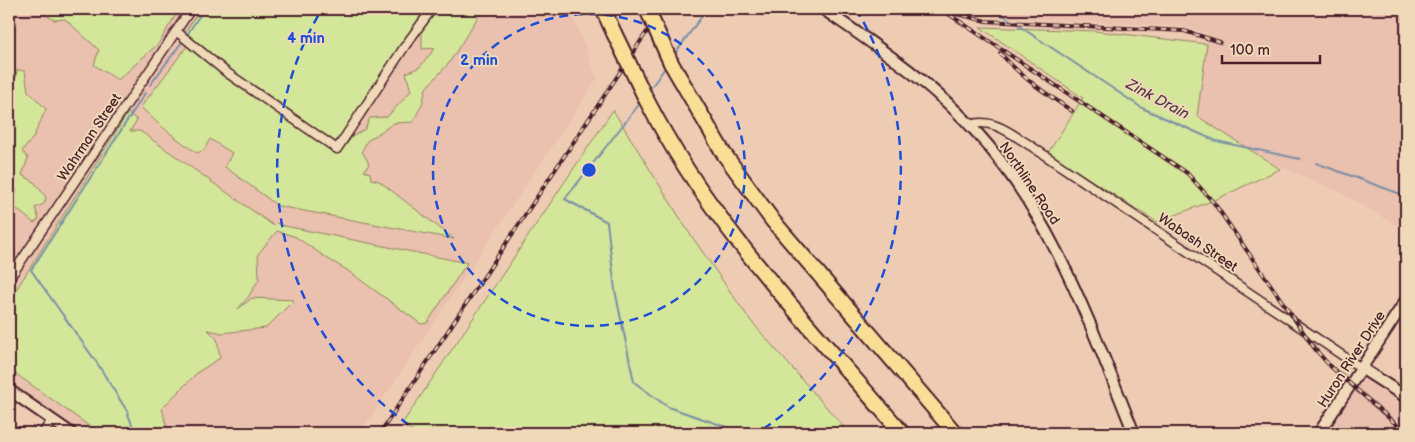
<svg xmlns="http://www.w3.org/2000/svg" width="1415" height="442" font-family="'Balsamiq Sans',sans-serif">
<rect width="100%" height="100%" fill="#eeccb4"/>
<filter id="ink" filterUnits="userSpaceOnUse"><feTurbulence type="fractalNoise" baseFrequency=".02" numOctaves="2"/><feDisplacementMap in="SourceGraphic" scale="10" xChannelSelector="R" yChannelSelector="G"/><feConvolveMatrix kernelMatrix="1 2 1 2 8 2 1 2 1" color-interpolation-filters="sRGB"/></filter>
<g filter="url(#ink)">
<g fill="#eac0ae">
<polygon points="9,9 570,9 597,79 360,433 74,433 9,388 9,287 23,267 9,257"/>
<polygon points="958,9 1308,9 1367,46 1310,9 1406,9 1406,231 1338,191 1265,160 1197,116 1208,33 1180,26 989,17"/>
<polygon points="1362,377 1406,406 1406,433 1326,433"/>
</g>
<g fill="#d4e699" stroke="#8f8262" fill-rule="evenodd">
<polygon points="37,9 179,9 159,43 118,80 94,65 99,50 65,19 54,20"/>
<path d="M200,9H483L449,63L426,88L422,104L413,122L394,123L367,141L362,151L369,164L364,171L370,173L371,179L379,181L454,239L278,206L225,167L232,153L210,139L204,150L197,153C177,139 158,125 141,107L191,41L184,34ZM422,34V49L435,48L420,67L406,73L411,91L387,117L370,118L365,129L353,136L341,151L337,143L408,40Z"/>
<polygon points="980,27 1096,31 1207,44 1197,116 1280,169 1217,199 1157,222 1048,153 1083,98"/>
<polygon points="17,70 25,71 28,91 46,109 33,138 22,151 28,158 22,175 34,182 46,197 44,204 35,208 39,219 34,223 12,205 17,190 9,185 9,109 14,110 11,80 16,78"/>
<polygon points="613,110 688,231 750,320 849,433 416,433 402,424"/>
<polygon points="128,113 137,120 130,131 140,131 274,226 277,223 280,225 467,263 427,323 421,324 347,270 328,259 296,237 277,231 258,254 259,279 249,296 238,309 252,298 294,300 266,328 222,333 208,330 217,339 220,358 198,372 162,408 168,433 99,433 9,369 9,301"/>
</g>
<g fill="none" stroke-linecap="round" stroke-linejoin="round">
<g stroke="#7a8fa8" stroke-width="2">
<polyline points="993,9 1012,21"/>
<polyline points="1019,26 1142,108 1216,141 1300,159"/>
<polyline points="186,36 204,9"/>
<polyline points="674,55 707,9"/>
<polyline points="150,85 182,42"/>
<polyline points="648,92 667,65"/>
<polyline points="641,102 565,199 607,222 615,290 634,382 668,407 744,433"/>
<polyline points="1316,163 1406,196"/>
<polyline points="135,433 127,411 97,363 31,270 145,93"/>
</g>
<defs>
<g id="street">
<polyline points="176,31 226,72 337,149 405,46 432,9"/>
<path d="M970,125C992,117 1013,135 1031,146L1361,368"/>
<polyline points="9,279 191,9"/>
<polyline points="43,433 52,420"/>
</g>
<g id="secondary">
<path d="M823,9C878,47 934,84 979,135C1055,220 1092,330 1134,433"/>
<polyline points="1361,368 1406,397"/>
<polyline points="9,390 71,433"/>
<polyline points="1319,433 1406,300"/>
</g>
<g id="highway">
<polyline points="603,9 614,33"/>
<polyline points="671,63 724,154 773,221 955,433"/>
<path d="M646,99C710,225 811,327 902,433"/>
</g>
</defs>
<use href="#street" stroke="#4a1f2b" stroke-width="11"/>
<use href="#secondary" stroke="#4a1f2b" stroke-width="14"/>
<use href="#highway" stroke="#4a1f2b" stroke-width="18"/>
<use href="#street" stroke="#efd9b8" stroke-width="8"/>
<use href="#secondary" stroke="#efd9b8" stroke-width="10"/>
<use href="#highway" stroke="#f9df96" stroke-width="14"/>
<defs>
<g id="rail">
<polyline points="941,9 1187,173 1214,203 1315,349 1329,365 1406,433"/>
<polyline points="953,13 986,21 1184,31 1220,42"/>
<path d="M1000,53C1022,78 1044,92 1072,111"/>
<polyline points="380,433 662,9"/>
</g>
</defs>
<use href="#rail" stroke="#4a1f2b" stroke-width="4"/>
<use href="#rail" stroke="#efd9b8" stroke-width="2" stroke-dasharray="5.5" stroke-linecap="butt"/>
<defs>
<g id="highway-bridge">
<polyline points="647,9 671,63"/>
<polyline points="614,33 646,99"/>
</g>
</defs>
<use href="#highway-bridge" stroke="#4a1f2b" stroke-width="18" stroke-linecap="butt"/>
<use href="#highway-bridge" stroke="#f9df96" stroke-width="14"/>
</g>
</g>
<g fill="none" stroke="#1d4ed8" stroke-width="2.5" stroke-dasharray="9 6">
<circle cx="589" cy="170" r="156"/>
<path d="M421 433A312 312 0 0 1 322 9M856 9A312 312 0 0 1 757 433"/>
</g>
<g text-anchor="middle" stroke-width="4" stroke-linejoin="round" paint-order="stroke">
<g font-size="14" fill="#4a1f2b" stroke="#efd9b8">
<text transform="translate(89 137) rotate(-56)" y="5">Wahrman Street</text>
<text transform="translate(1030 183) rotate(56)" y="5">Northline Road</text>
<text transform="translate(1198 242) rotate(34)" y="5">Wabash Street</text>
<text transform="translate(1351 359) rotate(-57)" y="5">Huron River Drive</text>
</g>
<g font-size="15" font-style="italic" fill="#563b4a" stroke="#efd9b8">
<text transform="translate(1158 99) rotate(28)" y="5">Zink Drain</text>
</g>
</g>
<circle cx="589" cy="170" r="8" fill="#1d4ed8" stroke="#efd9b8" stroke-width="2.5"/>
<g font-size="15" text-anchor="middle" font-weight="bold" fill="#1d4ed8" stroke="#efd9b8" stroke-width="4" stroke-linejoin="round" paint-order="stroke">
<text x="306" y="43">4 min</text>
<text x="479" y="65">2 min</text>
</g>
<rect width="1415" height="442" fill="none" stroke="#efd9b8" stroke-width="30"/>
<rect x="15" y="15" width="1385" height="412" fill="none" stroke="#4a1f2b" stroke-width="2" filter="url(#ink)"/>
<path d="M1222 55v8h98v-8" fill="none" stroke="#4a1f2b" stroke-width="2.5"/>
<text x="1230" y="55" font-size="15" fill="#4a1f2b" stroke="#efd9b8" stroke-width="4" paint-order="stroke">100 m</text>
</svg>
